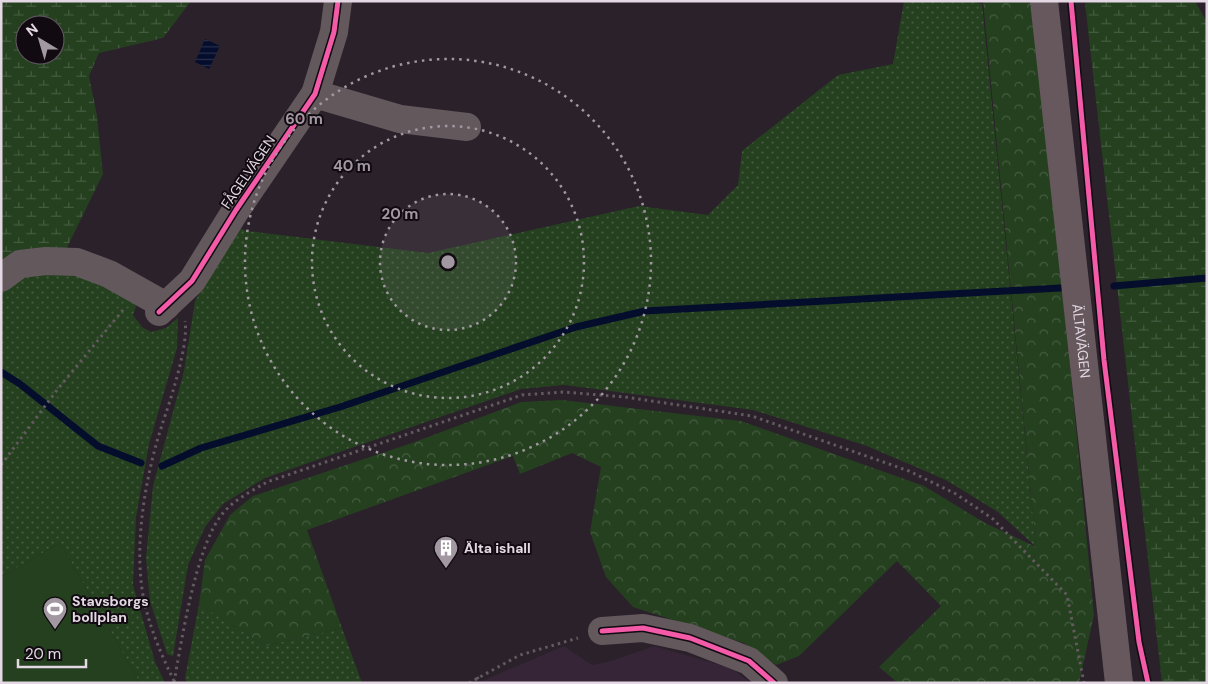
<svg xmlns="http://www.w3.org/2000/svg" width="1208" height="684" font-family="'DM Sans',sans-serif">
<defs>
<pattern id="grass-dots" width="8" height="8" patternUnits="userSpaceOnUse" patternTransform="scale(1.25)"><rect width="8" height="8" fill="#25401f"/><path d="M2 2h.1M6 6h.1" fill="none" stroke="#445b3f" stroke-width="1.8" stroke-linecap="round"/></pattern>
<pattern id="forest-crowns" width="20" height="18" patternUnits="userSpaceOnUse" patternTransform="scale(1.25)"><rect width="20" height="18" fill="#25401f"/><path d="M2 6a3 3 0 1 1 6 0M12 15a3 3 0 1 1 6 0" fill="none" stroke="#445b3f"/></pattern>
<pattern id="wetland-marsh" width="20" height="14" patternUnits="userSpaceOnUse" patternTransform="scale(1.25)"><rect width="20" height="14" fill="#25401f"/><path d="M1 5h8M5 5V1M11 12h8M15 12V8" fill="none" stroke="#445b3f"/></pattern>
<pattern id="water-rules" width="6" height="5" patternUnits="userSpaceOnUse" patternTransform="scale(1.25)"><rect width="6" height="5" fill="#040d2c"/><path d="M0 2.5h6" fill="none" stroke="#28304a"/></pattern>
</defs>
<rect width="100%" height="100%" fill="#2a212a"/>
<polygon fill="#362437" points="564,646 592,665 611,661 654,646 731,668 751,683 477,683"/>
<g fill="url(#grass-dots)">
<polygon points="904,1 970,1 982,4 1036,547 998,512 946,480 867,446 753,410 565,385 521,389 265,478 223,504 205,527 188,565 173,656 167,654 150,601 146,558 153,486 184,371 195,301 239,228 247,231 428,253 639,206 708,215 738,185 742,151 838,75 893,64"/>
<polygon points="71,268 138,301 133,315 142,327 151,332 166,328 178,318 177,348 149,444 136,517 133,585 155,662 165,683 140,683 60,543 1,577 1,288 11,279"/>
<polygon points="199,604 265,646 342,628 362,683 187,683 185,678"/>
</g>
<polygon fill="url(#forest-crowns)" points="983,1 1035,1 1094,615 1079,683 898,683 879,667 941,606 897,561 799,656 776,665 744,643 633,607 606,577 590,532 601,467 572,453 520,474 513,456 307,530 342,628 265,646 199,604 205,560 230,515 253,496 412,443 521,402 562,400 741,421 924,486 985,523 1036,547"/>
<g fill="url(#wetland-marsh)" fill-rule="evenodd">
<path d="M1,1H191L163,38L99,53L89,76L97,116L103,174L60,262L1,278ZM25,25H55V55H25Z"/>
<polygon points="1122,1 1195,1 1207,22 1207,683 1162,683 1085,3"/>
</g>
<polygon fill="#25401f" points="60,543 140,683 1,683 1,577"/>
<polygon fill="url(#water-rules)" points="205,39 220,46 209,69 195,62"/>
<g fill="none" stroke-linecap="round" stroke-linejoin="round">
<g stroke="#040d2c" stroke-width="7">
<polyline points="1114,286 1207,278"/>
<polyline points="1,372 20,384 98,446 141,463"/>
<polyline points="162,466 201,448 340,407 576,327 645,311 1060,288"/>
</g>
<g stroke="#635a5f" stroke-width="3" stroke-dasharray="2.5 4" stroke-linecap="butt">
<polyline points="1,465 57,390 123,310"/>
<polyline points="477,677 480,683"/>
<path d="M174,681C159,650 144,615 141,580C136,532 147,471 162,425C170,401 189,345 185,321"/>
<path d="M174,682C182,639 196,545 223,513C235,499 252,491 267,482L522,395L563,392L625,397L752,416L909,471L956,494L993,519L1067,595L1084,683"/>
<polyline points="469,683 520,655 578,638"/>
</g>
<g stroke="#63585c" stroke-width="28">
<polyline points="315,94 400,119 467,127"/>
<polyline points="1,278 20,264 46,261 77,262 109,274 166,306"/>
<polyline points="159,312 192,281 236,210 315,94 334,32 338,1"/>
<polyline points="602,631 643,628 690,638 749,661 774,683"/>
</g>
<path stroke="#66585d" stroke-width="28" id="s1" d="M1044,1L1119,683"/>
<defs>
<g id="cycleway">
<polyline points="1071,1 1104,360 1139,642 1148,683"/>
<polyline points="159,312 192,281 236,210 315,94 334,32 338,1"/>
<polyline points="602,631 643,628 690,638 749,661 774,683"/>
</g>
</defs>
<use href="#cycleway" stroke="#110a11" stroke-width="8"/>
<use href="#cycleway" stroke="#f35aa7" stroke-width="5"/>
</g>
<circle cx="448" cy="262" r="68" fill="#a298a2" fill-opacity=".12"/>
<g fill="none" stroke="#a298a2" stroke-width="2.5" stroke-dasharray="2.5 5">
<circle cx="448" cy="262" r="68"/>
<circle cx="448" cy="262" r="136"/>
<circle cx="448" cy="262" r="203"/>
</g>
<defs>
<symbol id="building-pin" viewBox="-11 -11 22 30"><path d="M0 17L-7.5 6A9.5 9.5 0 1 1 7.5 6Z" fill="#a298a2" stroke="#110a11"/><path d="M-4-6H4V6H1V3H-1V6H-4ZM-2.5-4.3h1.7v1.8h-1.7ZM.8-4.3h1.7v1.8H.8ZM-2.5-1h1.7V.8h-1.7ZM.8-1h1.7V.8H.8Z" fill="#fff"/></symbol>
<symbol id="stadium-pin" viewBox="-11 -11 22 30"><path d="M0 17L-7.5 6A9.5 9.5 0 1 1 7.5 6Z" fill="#a298a2" stroke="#110a11"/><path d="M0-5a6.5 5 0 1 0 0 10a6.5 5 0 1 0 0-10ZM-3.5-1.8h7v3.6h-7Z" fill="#fff"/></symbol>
</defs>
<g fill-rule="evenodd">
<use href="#building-pin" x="432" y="534" width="28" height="38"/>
<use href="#stadium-pin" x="41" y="595" width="28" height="38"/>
</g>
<g text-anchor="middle" stroke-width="4" stroke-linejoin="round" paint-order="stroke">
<g font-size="14" fill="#e3d8e3" stroke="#110a11">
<text transform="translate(248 172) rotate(-56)" y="5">FÅGELVÄGEN</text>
<text dy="5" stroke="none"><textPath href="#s1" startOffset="342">ÄLTAVÄGEN</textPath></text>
</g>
<g font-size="14" font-weight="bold" fill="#e3d8e3" stroke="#110a11" text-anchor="start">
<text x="464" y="553">Älta ishall</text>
<text x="72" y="606">Stavsborgs<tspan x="72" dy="16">bollplan</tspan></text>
</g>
</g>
<circle cx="448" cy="262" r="8" fill="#a298a2" stroke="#110a11" stroke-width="2.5"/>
<g font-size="15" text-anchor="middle" font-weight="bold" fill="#a298a2" stroke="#110a11" stroke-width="4" stroke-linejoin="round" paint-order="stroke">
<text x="304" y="124">60 m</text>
<text x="352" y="171">40 m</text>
<text x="400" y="219">20 m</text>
</g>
<rect width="1208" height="684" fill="none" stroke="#e3d8e3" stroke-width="5"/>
<g transform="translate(40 40) rotate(322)"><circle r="24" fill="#110a11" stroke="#655c65"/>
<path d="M0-4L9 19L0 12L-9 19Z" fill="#a298a2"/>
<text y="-8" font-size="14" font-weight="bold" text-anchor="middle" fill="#e3d8e3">N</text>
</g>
<path d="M18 659v8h68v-8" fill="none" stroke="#e3d8e3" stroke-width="2.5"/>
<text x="25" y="659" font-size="15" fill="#e3d8e3" stroke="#110a11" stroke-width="4" paint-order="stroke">20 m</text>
</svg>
